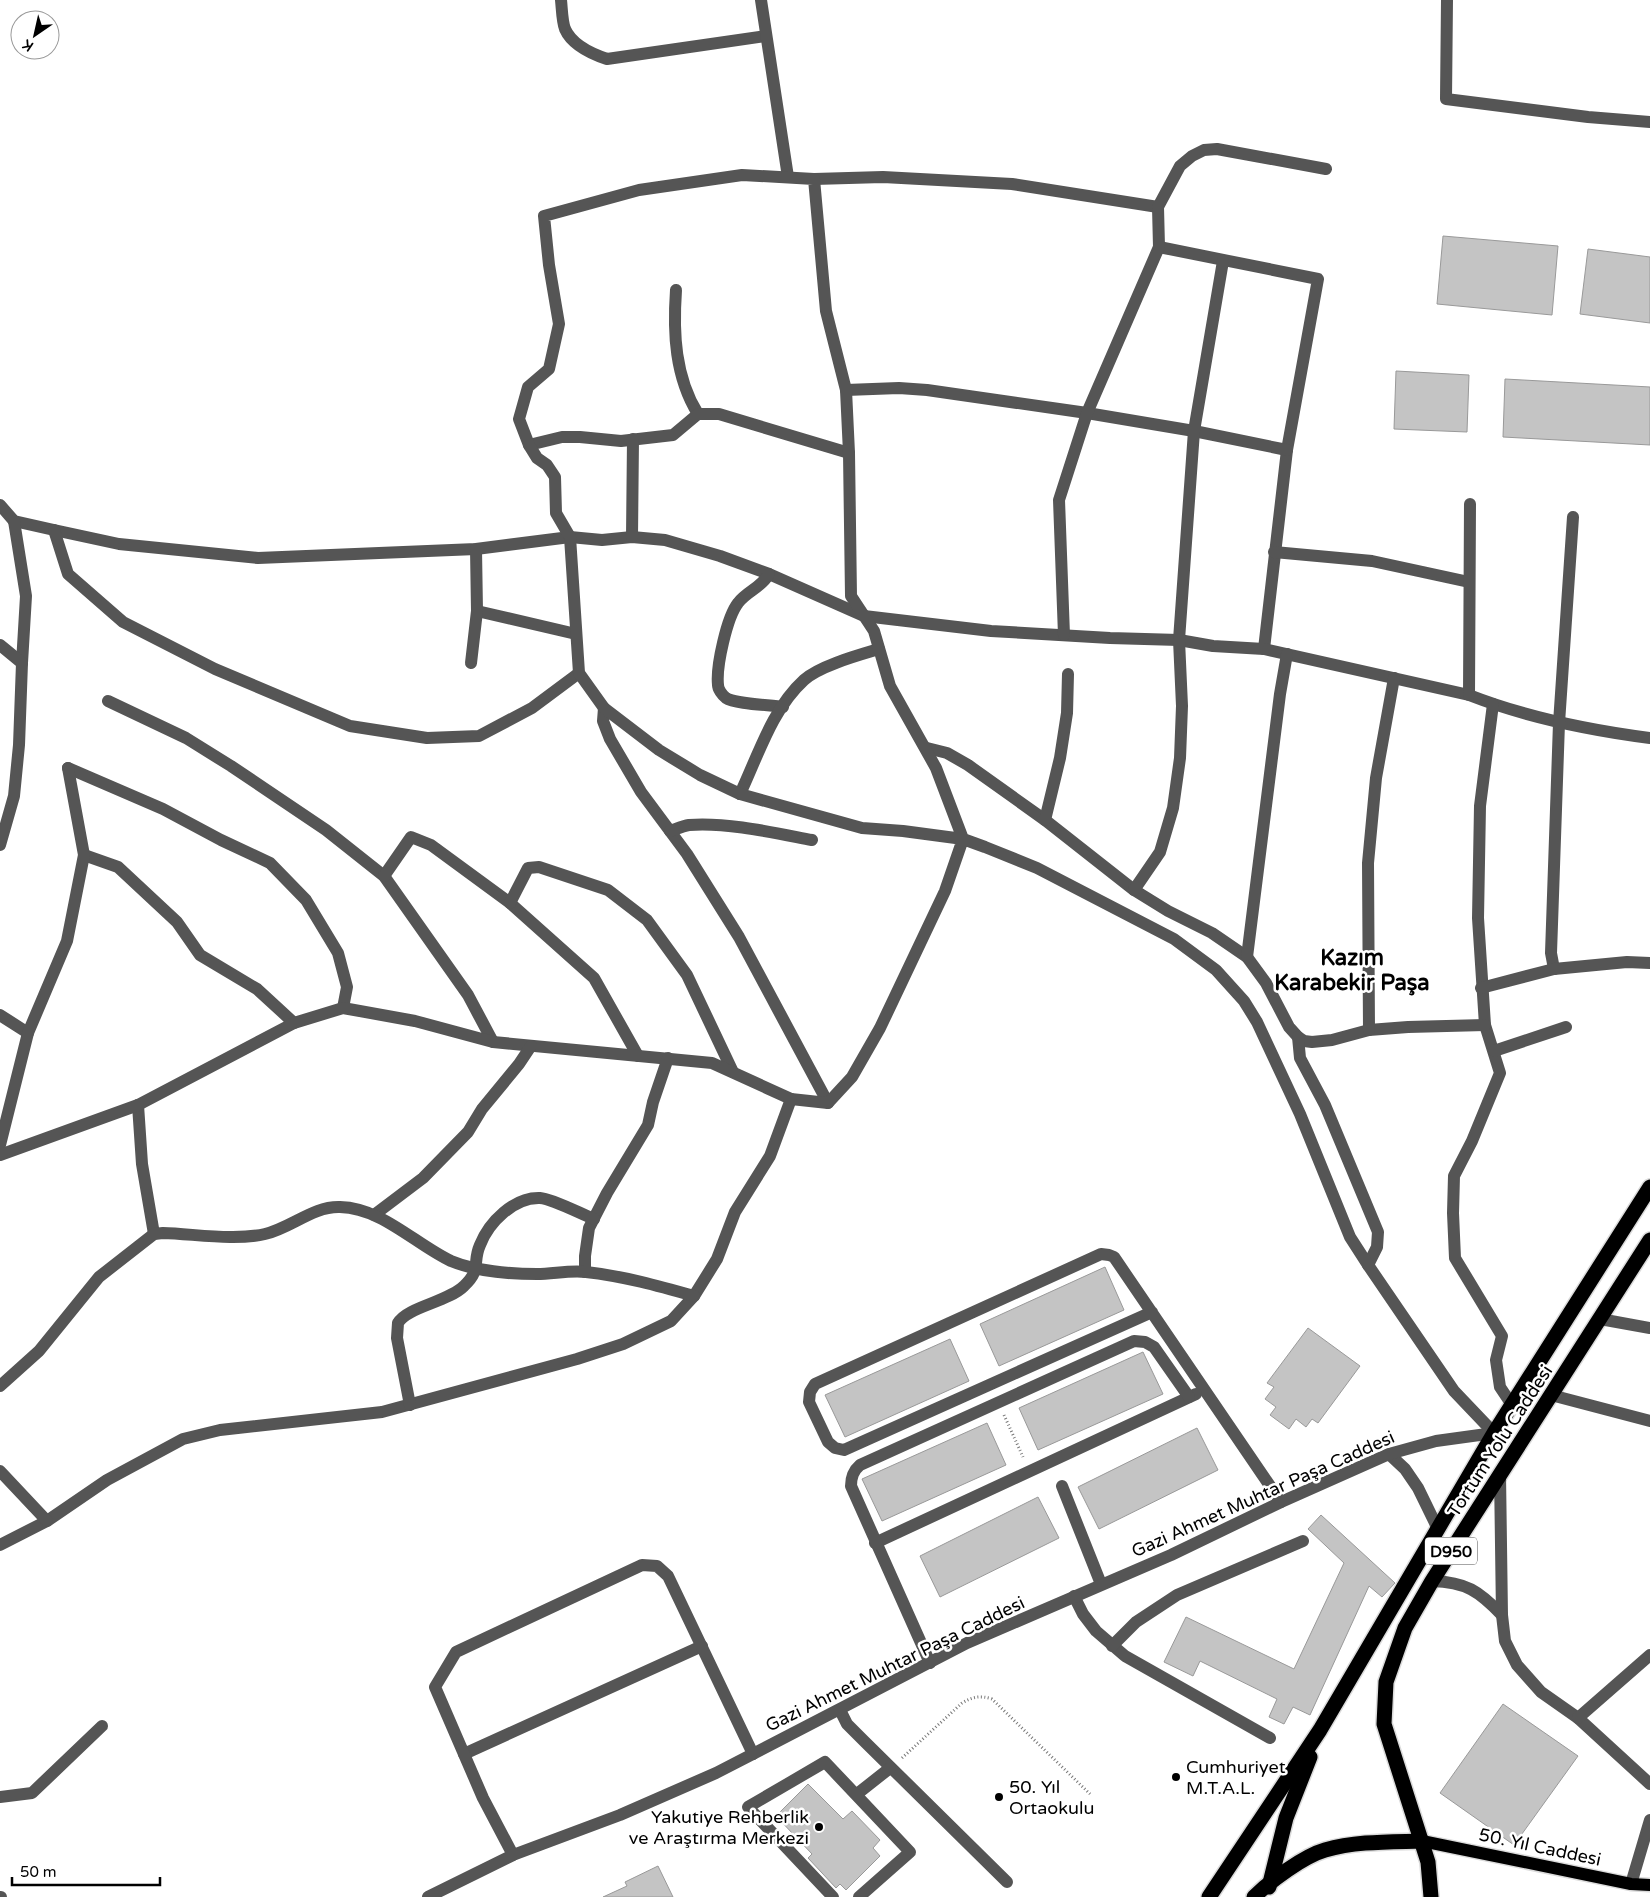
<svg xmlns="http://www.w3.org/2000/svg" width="1650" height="1897" font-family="'Varela Round',sans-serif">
<rect width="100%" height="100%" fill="#fff"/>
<g fill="#c4c4c4" stroke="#999">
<polygon points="1443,236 1558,246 1552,315 1437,304"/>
<polygon points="1588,249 1650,257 1650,323 1580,314"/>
<polygon points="1396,371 1469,375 1467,432 1394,429"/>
<polygon points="1505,379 1650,387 1650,445 1503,437"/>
<polygon points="1105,1267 1124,1310 999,1366 980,1324"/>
<polygon points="1308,1328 1360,1366 1318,1423 1312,1419 1306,1427 1296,1419 1289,1429 1270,1415 1276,1407 1265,1399 1274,1387 1267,1383"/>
<polygon points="950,1339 969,1381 845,1437 825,1395"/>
<polygon points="1143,1352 1163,1394 1038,1450 1019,1408"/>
<polygon points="987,1423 1006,1465 882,1521 862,1479"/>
<polygon points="1197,1428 1218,1470 1099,1529 1078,1487"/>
<polygon points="1038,1497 1059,1538 940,1597 920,1556"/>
<polygon points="1321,1515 1395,1583 1382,1597 1369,1586 1310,1715 1293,1707 1284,1724 1269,1717 1277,1699 1200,1661 1193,1676 1164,1662 1186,1617 1294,1669 1344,1563 1308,1529"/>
<polygon points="1503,1704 1578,1756 1514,1845 1440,1793"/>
<polygon points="808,1784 843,1819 852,1811 880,1840 873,1848 880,1856 846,1890 840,1884 836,1888 808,1858 812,1854 776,1816"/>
<polygon points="658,1866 673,1897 603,1897 627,1886 625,1882"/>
</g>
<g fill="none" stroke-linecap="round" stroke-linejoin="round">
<defs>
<polyline id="major" points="1422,1841 1631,1884 1650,1885"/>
<g id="highway">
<polyline points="1269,1887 1286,1818 1310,1757"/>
<polyline points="1209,1897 1320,1730 1494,1433 1650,1187"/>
<path d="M1254,1897C1270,1881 1304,1856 1325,1850C1357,1841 1390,1842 1422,1841"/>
<polyline points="1431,1897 1428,1862 1384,1724 1386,1682 1405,1628 1432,1581 1650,1240"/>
</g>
</defs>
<use href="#major" stroke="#dbdbdb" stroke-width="15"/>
<use href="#highway" stroke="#dbdbdb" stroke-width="18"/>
<g stroke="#777" stroke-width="3" stroke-dasharray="1 2.5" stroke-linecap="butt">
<polyline points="1004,1415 1023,1457"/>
<path d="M902,1758L962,1703C972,1697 980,1695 992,1699L1090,1794"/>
</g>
<g stroke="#555" stroke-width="12">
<path d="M561,0C562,9 562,21 565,29C572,45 592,54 607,59L766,36"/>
<polyline points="761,0 788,177"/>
<polyline points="1447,0 1446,99 1588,117 1650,122"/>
<polyline points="814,179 883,177 1012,184 1158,207"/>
<polyline points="1159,247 1318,279 1287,450 1264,649"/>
<path d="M676,290C673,333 675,377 698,414"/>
<polyline points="846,390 899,388 927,390 1087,413 1194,431 1287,450"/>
<polyline points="529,445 562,437 580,437 621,441 673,435 698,414 719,414 849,453"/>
<path d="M0,505L14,521L54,530L119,544L258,558L476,549L570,537L602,540L632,537L665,540L720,556L769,574L864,616L991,631L1110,638L1179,640L1213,646L1264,649L1469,695C1528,718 1588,730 1650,738"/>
<polyline points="14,521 26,596 22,663"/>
<polyline points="54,530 68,574 123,622 215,669 350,726 427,738 479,736 532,708 579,673"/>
<polyline points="632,537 633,439"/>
<polyline points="1274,552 1372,561 1469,582"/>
<path d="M769,574C761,588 747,591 738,603C727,617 716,666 718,685C718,689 722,695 726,698C735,704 771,705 783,707"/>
<polyline points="477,611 576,634"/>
<polyline points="1064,635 1059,500 1087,413 1159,247 1158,207 1180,166 1192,156 1204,150 1217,149 1326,169"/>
<polyline points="0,645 22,663 19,745 14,796 0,845"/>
<polyline points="471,663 477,611 476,549"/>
<polyline points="1469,695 1470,504"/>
<polyline points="108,701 186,738 231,766 326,830 384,876 468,995 493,1042"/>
<polyline points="1493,704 1480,806 1478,918 1485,1025 1500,1073 1472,1141 1454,1176 1453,1213 1455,1258 1502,1336 1496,1360 1500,1387 1512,1405"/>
<polyline points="604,708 603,721 610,739 641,792 687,854 739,937 828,1103"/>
<polyline points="927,748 947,753 968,765 1045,820 1134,890 1168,911 1212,933 1247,957 1266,983 1289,1027 1298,1037 1304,1041 1312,1042 1332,1040 1369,1030 1408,1027 1485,1025"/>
<polyline points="68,768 163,809 221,840 270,863 306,900 338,953 347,987 343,1008"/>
<path d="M740,794C758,756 772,709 804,680C819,666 859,655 879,649"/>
<polyline points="1045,820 1060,758 1067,713 1068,674"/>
<path d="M670,831C676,829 683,826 689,825C727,822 775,833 812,840"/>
<polyline points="84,855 118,867 177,922 200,955 257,989 294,1023"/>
<polyline points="384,876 411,837 431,845 510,903 594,978 638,1056"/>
<polyline points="1134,890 1160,852 1173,808 1180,758 1182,706 1179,640 1194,431 1223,261"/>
<polyline points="510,903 528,868 539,867 608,890 647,920 687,975 733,1072"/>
<polyline points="1247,957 1280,694 1287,654"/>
<polyline points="1554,969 1551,953 1559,723 1573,517"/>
<polyline points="1481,988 1554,969 1627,962 1650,963"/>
<polyline points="0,1015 28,1033"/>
<polyline points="1369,1030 1368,863 1376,778 1394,678"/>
<polyline points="1298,1037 1300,1058 1325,1105 1378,1232 1377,1247 1368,1265"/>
<polyline points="1494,1051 1566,1027"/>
<polyline points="791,1099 828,1103 852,1077 880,1028 945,891 963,839 936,768 890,686 874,631 851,596 849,453 846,390 826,311 814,179 742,175 639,190 544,216 549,265 559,324 549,369 528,387 519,419 529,445 537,458 547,465 555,477 556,513 570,537 579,673 604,708 659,750 700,775 740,794 862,828 903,831 963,839 985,847 1037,868 1174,939 1216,970 1244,1001 1257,1022 1300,1114 1350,1237 1368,1265 1454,1391 1494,1433"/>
<polyline points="138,1105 142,1164 154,1234"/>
<polyline points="0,1145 28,1033 67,941 84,855 68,768"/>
<polyline points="0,1155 138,1105 294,1023 343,1008 415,1021 493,1042 712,1063 791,1099 770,1156 735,1212 717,1259 694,1296 671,1321 623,1344 577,1359 382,1412 220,1430 183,1439 107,1480 47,1521 0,1545"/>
<polyline points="374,1215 423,1178 468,1132 482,1109 519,1064 531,1046"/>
<polyline points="585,1272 585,1256 589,1228 607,1193 648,1125 653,1102 668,1058"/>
<polyline points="1152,1312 844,1450 835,1448 828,1442 809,1402 810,1392 815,1384 1101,1254 1109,1255 1114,1257 1281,1502"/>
<polyline points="1600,1319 1650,1328"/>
<path d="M0,1386L39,1351L99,1277L154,1234L163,1233C195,1234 235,1241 265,1234C291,1228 313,1206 340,1207C382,1208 415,1244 451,1261C475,1271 511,1274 537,1274C553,1274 570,1270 586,1272C623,1276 659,1286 694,1296"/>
<polyline points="1551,1395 1650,1421"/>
<path d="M410,1405L397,1338L398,1323C407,1307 448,1302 464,1286C482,1269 472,1263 480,1245C489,1222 514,1197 540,1198C553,1199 581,1214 594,1219"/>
<polyline points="1389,1454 1405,1469 1418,1488 1438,1529"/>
<polyline points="0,1471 47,1521"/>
<polyline points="1500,1474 1502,1615 1505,1641 1517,1665 1541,1692 1578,1718 1650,1784"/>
<polyline points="1062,1486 1101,1584"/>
<polyline points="875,1543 1196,1394"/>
<path d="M1432,1581C1466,1582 1479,1591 1502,1615"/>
<polyline points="1074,1596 1083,1614 1096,1631 1125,1656 1270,1738"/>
<polyline points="1112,1646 1136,1622 1177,1595 1303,1541"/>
<path d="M930,1663L851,1486C851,1477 853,1471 860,1465L1134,1341L1145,1342L1154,1347L1189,1397"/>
<polyline points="840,1710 847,1724 864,1741 1007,1882"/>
<polyline points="1578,1718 1650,1655"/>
<polyline points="464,1754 702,1646"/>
<polyline points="857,1794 890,1768"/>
<polyline points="0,1797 32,1793 102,1726"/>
<polyline points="513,1855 483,1798 435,1687 456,1652 642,1565 657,1566 668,1576 753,1754"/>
<polyline points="1631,1884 1650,1820"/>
<polyline points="0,1897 1,1897"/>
<polyline points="428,1897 513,1855 620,1815 716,1773 967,1643 1171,1555 1281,1502 1389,1454 1436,1441 1494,1433"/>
<polyline points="833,1897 748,1807 825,1762 910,1852 859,1897"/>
</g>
<use href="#major" stroke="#000" stroke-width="12"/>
<use href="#highway" stroke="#000" stroke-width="15"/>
</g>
<g fill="#000" stroke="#fff" stroke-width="2">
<circle cx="1176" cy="1777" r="5"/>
<circle cx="999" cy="1797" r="5"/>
<circle cx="819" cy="1827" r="5"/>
</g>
<g text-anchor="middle" stroke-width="5" stroke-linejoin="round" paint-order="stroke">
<rect fill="#fff" stroke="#4c4c4c" stroke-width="1" x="1425" y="1537.5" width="52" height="27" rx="4"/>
<g font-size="16" font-weight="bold" fill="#000">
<text x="1451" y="1557">D950</text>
</g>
<g font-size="18" fill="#000" stroke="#fff">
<text transform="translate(1500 1441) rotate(-57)" y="6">Tortum Yolu Caddesi</text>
<text transform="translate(1263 1494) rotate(-24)" y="6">Gazi Ahmet Muhtar Paşa Caddesi</text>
<text transform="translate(895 1664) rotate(-26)" y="6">Gazi Ahmet Muhtar Paşa Caddesi</text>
<text transform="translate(1540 1847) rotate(12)" y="6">50. Yıl Caddesi</text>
</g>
<g font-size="18" fill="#000" stroke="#fff" text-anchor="start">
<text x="1186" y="1773">Cumhuriyet<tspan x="1186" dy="21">M.T.A.L.</tspan></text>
<text x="1009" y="1793">50. Yıl<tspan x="1009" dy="21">Ortaokulu</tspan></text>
<text x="809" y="1823" text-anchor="end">Yakutiye Rehberlik<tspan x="809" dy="21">ve Araştırma Merkezi</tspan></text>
</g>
<g font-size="22" font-weight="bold" fill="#000" stroke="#fff">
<text x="1352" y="965">Kazım<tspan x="1352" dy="25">Karabekir Paşa</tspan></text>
</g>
</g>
<g transform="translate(35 35) rotate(214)"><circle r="24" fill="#ffffff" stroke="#999999"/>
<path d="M0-4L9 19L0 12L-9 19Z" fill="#000000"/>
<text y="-8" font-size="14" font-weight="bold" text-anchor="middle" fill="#000000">K</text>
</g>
<path d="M12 1877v8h148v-8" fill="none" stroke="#000000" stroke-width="2.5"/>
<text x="20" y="1877" font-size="15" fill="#000000" stroke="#ffffff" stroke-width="4" paint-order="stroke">50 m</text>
</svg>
